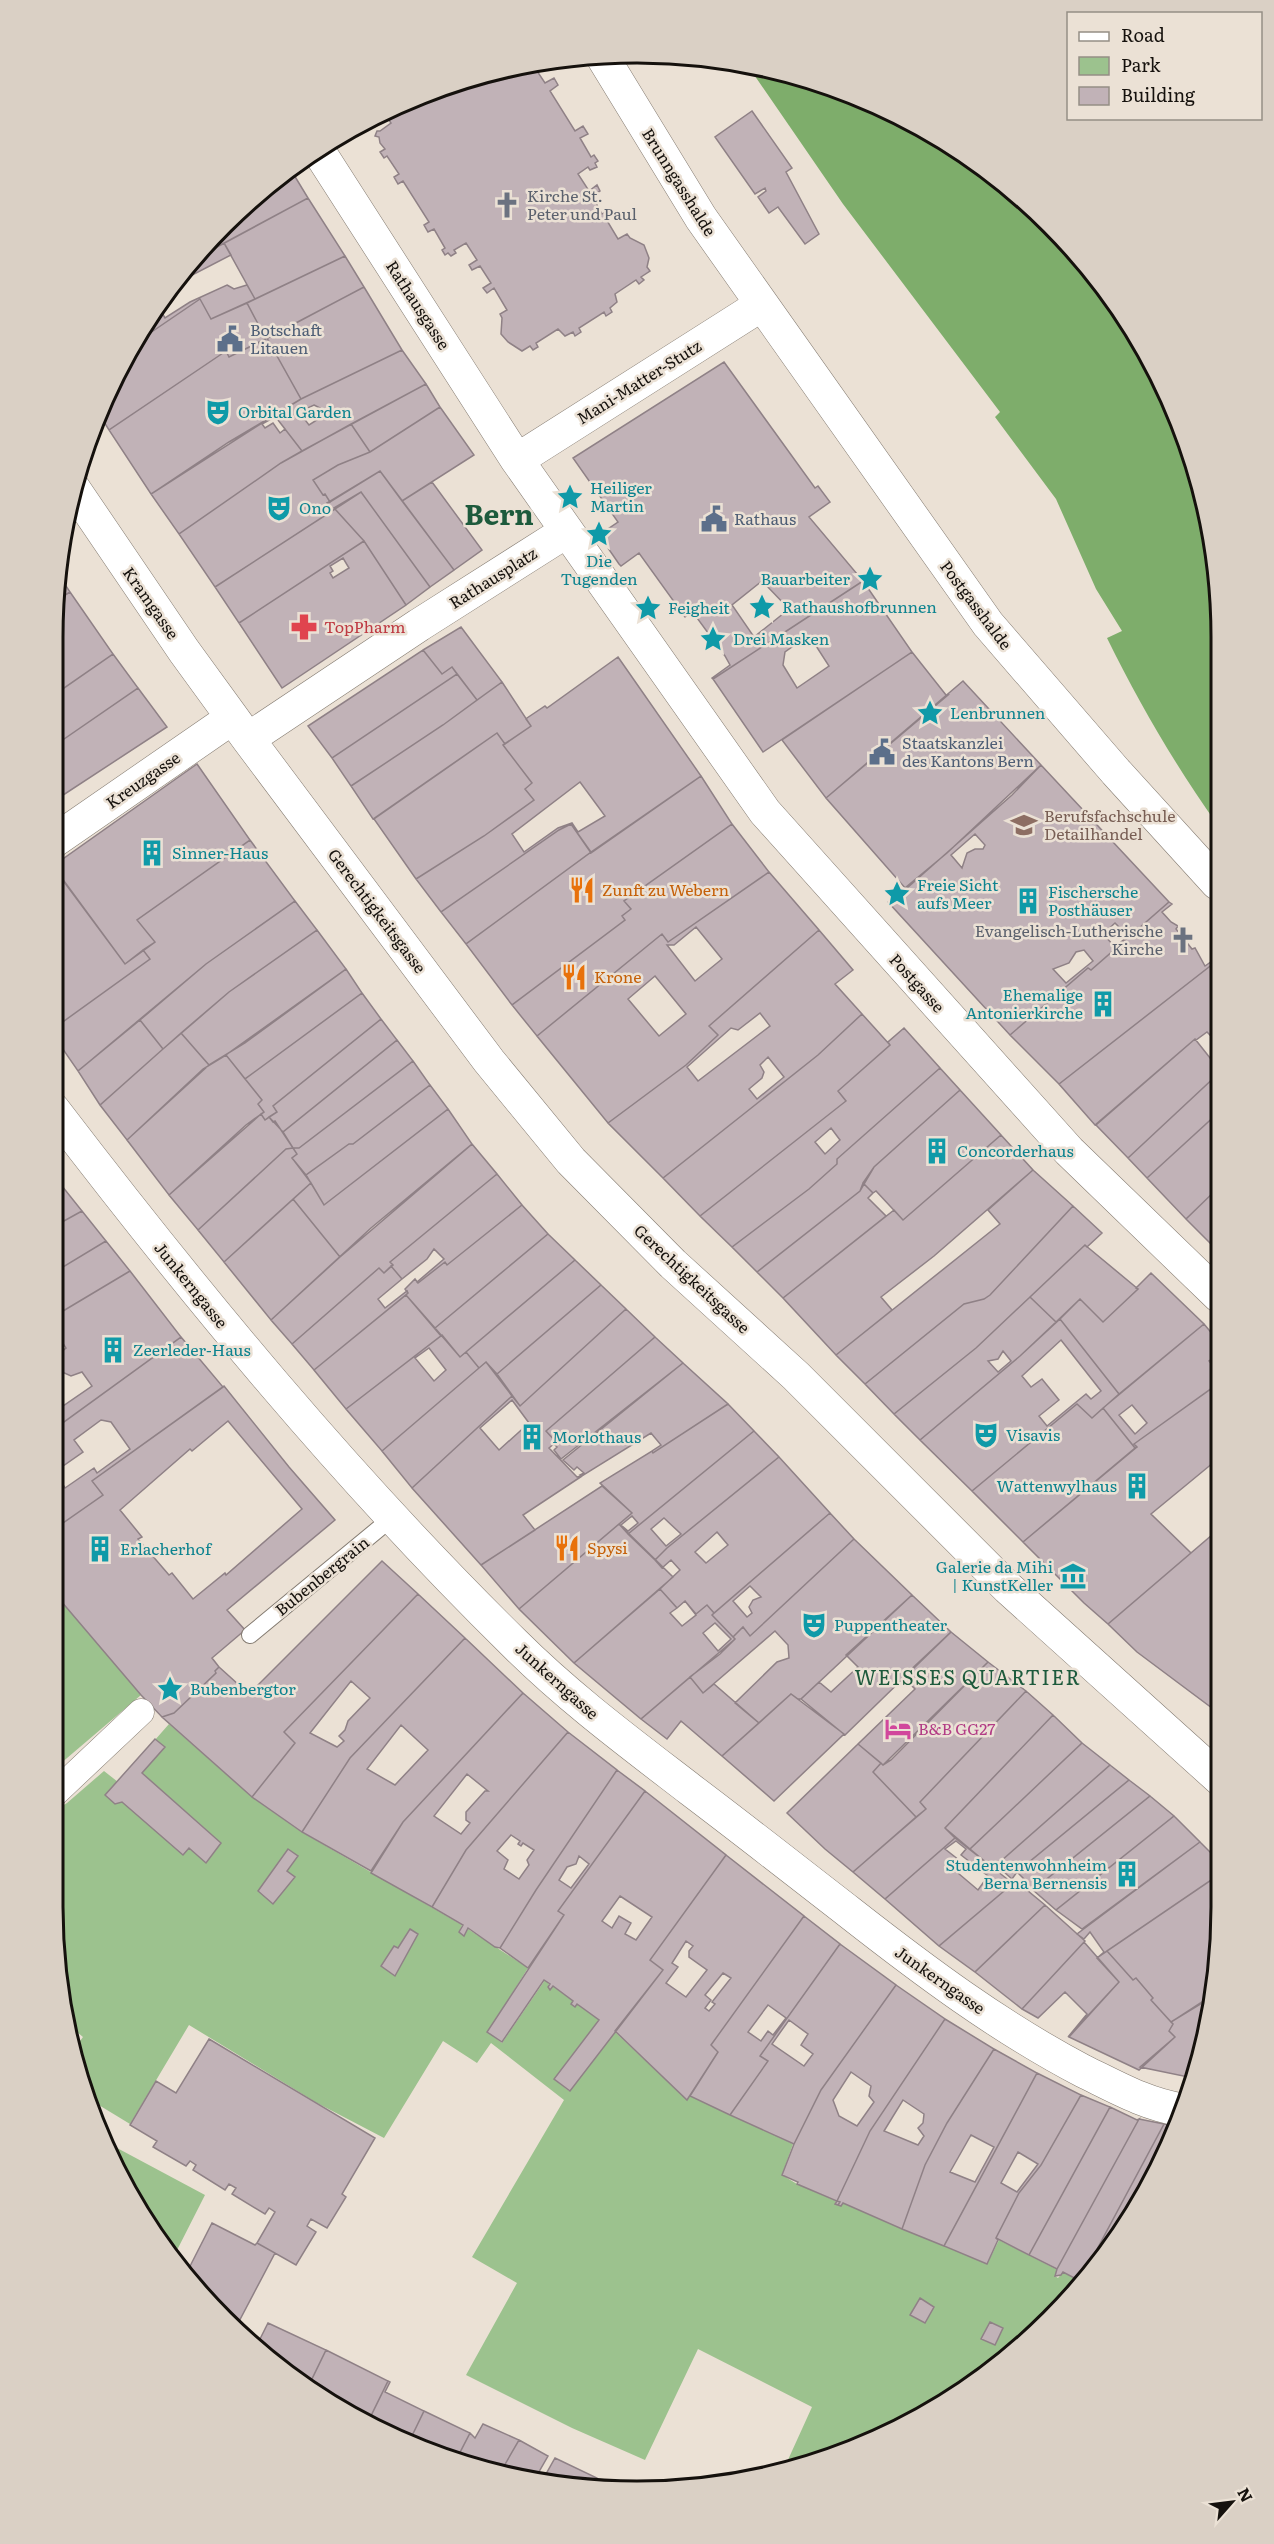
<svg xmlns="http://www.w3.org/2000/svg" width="1274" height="2544" font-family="Literata,serif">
<rect width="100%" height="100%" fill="#ebe1d5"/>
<path fill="#9cc28e" d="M53 1588 57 1593 56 1595 141 1695 53 1770Z
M169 1724 252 1797 300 1831 462 1925 459 1932 463 1935 468 1929 528 1968 488 2032 502 2043 545 1980 549 1984 548 1987 550 1990 553 1986 573 2001 571 2004 575 2007 577 2004 599 2020 554 2079 569 2091 614 2031 687 2100 690 2096 793 2144 782 2175 797 2184 836 2201 835 2204 841 2206 843 2203 987 2264 999 2240 1058 2270 1055 2276 1058 2278 1063 2272 1082 2282 1051 2320 993 2371 896 2431 782 2473 812 2407 698 2349 645 2460 572 2428 466 2375 517 2283 472 2257 564 2100 491 2043 477 2063 443 2041 384 2138 317 2103 189 2025 130 2124 84 2096 72 2052 83 2037 64 2021 53 1907V1812L67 1803 104 1771 118 1782Z
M104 2141 205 2195 172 2260 131 2199Z"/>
<path fill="#7ead6b" d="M748 66 788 72 895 113 993 173 1101 281 1177 414 1217 561V824C1175 765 1139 703 1107 638L1122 631 1096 589 1056 499 995 417 1000 412 843 204Z"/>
<path fill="#c1b2b7" stroke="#8f8186" stroke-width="1.5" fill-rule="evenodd" d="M536 63 533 65 545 83 554 78 558 85 550 91 575 131 583 126 588 134 580 138 591 157 594 155 598 161 595 163 597 167 590 170 588 167 578 174 589 191 597 185 600 191 592 196 602 214 611 208 614 214 606 219 618 239 627 234 630 238 644 245 649 258 647 267 650 271 641 277 644 280 639 284 636 280 615 294 617 302 610 308 612 312 606 316 604 312 579 328 581 332 575 336 573 332 565 336 558 329 536 343 538 347 533 350 530 346 522 351 508 342 501 334 502 318 500 314 507 310 494 288 487 293 483 288 491 283 480 266 472 270 469 265 477 260 466 243 454 250 456 253 451 256 448 253 445 255 442 250 445 248 434 229 428 232 424 225 429 222 403 181 398 184 394 177 399 174 387 156 384 158 380 152 385 149 380 143 379 137 375 136 377 131H380L391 123 384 113 449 84Z
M752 111 792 168 786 172 819 234 805 244 778 207 769 213 758 197 766 191 765 188 755 194 715 137Z
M291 170 308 198 193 260 251 198Z
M308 198 345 256 255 299 224 243Z
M224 243 231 255 169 287 193 260Z
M345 256 364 287 266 339 247 303Z
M227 285 234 289 247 285 255 299 211 319 200 299 134 344 158 306 165 318 190 302Z
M364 287 402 350 301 399 267 338Z
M200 299 211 319 247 303 266 339 229 357 226 351 109 430 99 414 113 379 134 344Z
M267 338 301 399 229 442 151 494 109 430 226 351 229 357Z
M402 350 426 384 302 451 278 420 275 417 270 418 301 399ZM314 405 326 411 319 416 320 418 309 425 299 412Z
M724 362 815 488 818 486 830 502 809 517 863 581 713 679 712 678 730 665 725 656 692 611 685 617 639 553 621 566 619 564 599 535 618 522 573 458ZM762 581 789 609 754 637 732 605Z
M426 384 440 407 370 452 351 424Z
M440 407 474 455 402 501 380 471 330 502 325 494 323 495 313 480 338 465 370 452Z
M270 418 271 419 262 424 265 428 273 423 280 433 285 429 278 420 302 451 281 463 179 534 151 494Z
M351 424 370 452 338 465 313 480 323 495 325 494 330 502 327 503 332 511 215 587 179 534 281 463Z
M380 471 454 570 430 587 361 492 332 511 327 503Z
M432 482 482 550 454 570 402 501Z
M361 492 430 587 406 605 364 541 334 508Z
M335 509 364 541 239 623 215 587Z
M364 541 406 605 282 688 239 623ZM343 558 349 568 333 578 330 573 333 571 330 566Z
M58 574 70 592 54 602V599Z
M863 581 912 652 763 752 713 679ZM809 635 829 666 797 688 783 665 785 652Z
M70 592 113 654 54 695V602Z
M461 627 502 682 477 700 452 667 442 674 423 650Z
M423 650 442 674 452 667 457 674 332 758 308 726Z
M912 652 946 695H948L826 798 782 740Z
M113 654 138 688 64 739 58 731 54 734V695Z
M618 657 701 776 591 853 571 824 559 830 441 912 416 879 484 836 534 800 525 789 532 783 503 745 531 726 526 719 527 718 545 706 547 708ZM580 782 605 816 578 832 572 823 558 828 524 852 512 834Z
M457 674 477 700 443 725 351 786 332 758Z
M963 681 1041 765 1012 795 906 889 826 798Z
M502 682 531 726 505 744 497 733 373 819 351 786 443 725Z
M138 688 167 727 54 801V734L58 731 64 739Z
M497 733 505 744 503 745 532 783 525 789 534 800 484 836 416 879 374 819Z
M197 764 250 840 137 920 155 942 125 964 53 866Z
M1041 765 1169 902 1091 970 1088 968 1010 1035 888 902 947 853ZM975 834 985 845 983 849H975L967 853 962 868 951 855ZM1115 923 1128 936 1115 947 1103 934ZM1084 950 1093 961 1066 983 1053 969 1069 963 1076 952Z
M701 776 732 824 624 901 631 909 622 916 625 920 512 1005 466 944 591 852Z
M571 824 591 852 466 944 441 912 559 830Z
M732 824 769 872 668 942 662 934 537 1036 512 1005 625 920 622 916 631 909 624 901Z
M250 840 295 901 206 964 78 1071 60 1045 53 1029 150 959 143 950 155 942 137 920Z
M53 867 125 964 143 950 150 959 53 1029Z
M769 872 819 930 709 1026 718 1035 686 1065 608 1123 537 1036 662 934 668 942ZM696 927 722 959 695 981 667 945H674ZM655 976 686 1014 659 1036 628 999Z
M295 901 317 930 229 992 163 1049 140 1020 206 964Z
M1169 902 1172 904 1162 912 1171 922 1178 926 1176 929 1192 949 1195 948 1205 966 1218 957V960L1059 1084 1010 1035 1088 968 1091 970Z
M317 930 346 969 245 1043 209 1065 181 1033 229 992Z
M819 930 853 970 835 984 862 1014 818 1055 663 1178 608 1123 686 1065 718 1035 709 1026ZM760 1013 770 1026 698 1081 687 1067 731 1028 738 1030ZM768 1057 784 1077 757 1099 749 1089 762 1078 764 1072 760 1065Z
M1218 960V1031L1210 1035 1207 1032 1196 1040 1195 1039 1095 1125 1059 1084Z
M346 969 362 993 245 1079 226 1055Z
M362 993 381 1019 273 1106 277 1112 265 1120 261 1114 264 1112 258 1104 262 1100 245 1079Z
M862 1014 890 1045 838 1091 846 1101 700 1216 663 1178 818 1055Z
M381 1019 397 1040 283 1132 269 1117 277 1112 273 1106Z
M140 1020 163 1049 100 1105 78 1071Z
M904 1028 940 1068 837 1159V1164L809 1189 732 1247 700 1216 846 1101 838 1091 890 1045 888 1042ZM831 1128 840 1140 825 1154 815 1142Z
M181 1033 209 1065 127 1140 100 1105Z
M1195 1039 1218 1068V1074L1128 1158 1096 1125Z
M397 1040 413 1061 299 1148H293L283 1132Z
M226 1055 262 1100 258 1104 264 1112 246 1125 169 1195 127 1140 203 1069Z
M413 1061 430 1085 353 1144H349L306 1175 292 1158 297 1154 293 1148H299Z
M940 1068 960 1090 874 1167 860 1191 757 1272 732 1247 809 1189 837 1164V1159Z
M1218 1074V1113L1147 1178 1128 1158Z
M430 1085 448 1109 324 1205 306 1175 349 1144H353Z
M960 1090 1001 1135 903 1220 876 1191 873 1193 863 1183 874 1167Z
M448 1109 472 1144 340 1257 293 1199 311 1183 324 1205Z
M1218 1113V1188L1186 1219 1147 1178Z
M261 1114 265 1120 269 1117 273 1122 275 1121 293 1148 286 1149 198 1230 169 1195Z
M1001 1135 1033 1170 934 1256 881 1297 892 1310 836 1355 783 1298 894 1210 903 1220Z
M472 1144 497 1174 390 1262 393 1265 384 1273 379 1268 292 1344 271 1320 371 1228Z
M293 1148 297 1154 292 1158 311 1183 224 1262 198 1230 286 1149Z
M1033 1170 1073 1206 990 1295 984 1299 964 1304 865 1384 836 1355 1000 1224 988 1210Z
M497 1174 522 1205 447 1265 445 1262 418 1283 417 1282 444 1259 434 1249 427 1259 402 1279 391 1266 393 1265 390 1262Z
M58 1181 82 1211 53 1227V1184Z
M863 1183 873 1193 868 1198 886 1216 783 1298 757 1272 860 1191Z
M1218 1188V1242L1213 1246 1186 1219Z
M293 1199 340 1257 271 1320 224 1262Z
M522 1205 548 1234 435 1328 406 1295 408 1293 405 1289 415 1279 418 1283 445 1262 447 1265Z
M1073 1206 1102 1233 1087 1247 1085 1245 976 1348 894 1414 865 1384 964 1304 984 1299 990 1295Z
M82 1211 106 1241 53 1273V1227Z
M548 1234 575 1260 460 1357 435 1328Z
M106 1241 130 1271 53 1317V1273Z
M1085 1245 1138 1289 1103 1322 1080 1299 1056 1322 1030 1297Z
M575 1260 601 1285 497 1374 486 1362 479 1368 466 1352Z
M391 1266 402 1279 378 1299 385 1308 407 1291 408 1293 314 1370 292 1344 379 1268 384 1273Z
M130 1271 181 1337 53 1430V1413L92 1386 82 1372 71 1376 62 1372 58 1360 60 1353 66 1348 57 1334 53 1336V1317Z
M1151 1273 1204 1324 1119 1394 1060 1319 1080 1299 1103 1322 1138 1289 1136 1288Z
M601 1285 626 1309 520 1406 497 1374Z
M406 1295 441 1336 346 1409 314 1370Z
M1030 1297 1056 1322 1020 1356 920 1440 894 1414 976 1348ZM1003 1351 1011 1361 998 1372 988 1361 998 1359Z
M626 1309 655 1337 546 1431 556 1442 549 1448 577 1477 582 1476 523 1515 535 1530 481 1565 412 1488 512 1396 520 1406ZM512 1400 529 1423 499 1450 480 1428Z
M1060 1319 1119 1394 1092 1418 1077 1404 972 1491 920 1440 1020 1356ZM1061 1340 1101 1391 1091 1399 1086 1394 1047 1426 1039 1416 1059 1400 1042 1379 1031 1387 1022 1376Z
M1204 1324 1219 1342V1354L1209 1361 1219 1373V1383L1134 1444 1137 1447 1135 1448 1103 1408ZM1132 1405 1147 1423 1135 1434 1119 1415Z
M442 1335 460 1357 466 1352 479 1368 382 1451 346 1409ZM429 1348 446 1370 434 1381 415 1358Z
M181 1337 223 1387 92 1481 103 1495 53 1530V1430ZM101 1420 111 1422 130 1449 97 1473 94 1468 65 1488 56 1471 83 1452 74 1440Z
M655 1337 683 1363 561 1459 554 1450 557 1447 554 1444 556 1442 546 1431Z
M486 1362 512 1396 412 1488 382 1451Z
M683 1363 728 1404 653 1453 652 1451 661 1445 651 1433 582 1476 580 1475 584 1473 577 1467 574 1470 563 1460Z
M1219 1383V1458L1151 1514 1191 1553 1108 1624 1084 1603 1023 1542 1137 1447 1134 1444Z
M224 1386 289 1467 335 1520 227 1610 245 1630 212 1658 219 1667 215 1671 216 1673 174 1713 162 1717 141 1695 55 1594 57 1593 53 1588V1530L103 1495 92 1481ZM228 1421 302 1509 226 1575 225 1573 193 1599 172 1573 169 1575 138 1539 142 1537 120 1510 190 1449 192 1451Z
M728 1404 754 1431 628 1534 619 1524 632 1513 600 1483 652 1451 653 1453ZM632 1516 638 1523 628 1531 621 1525Z
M1077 1404 1092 1418 1103 1408 1135 1448 1023 1542 972 1491Z
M754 1431 779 1457 667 1548 655 1560 628 1534ZM664 1518 681 1534 666 1546 651 1529Z
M779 1457 830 1513 714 1613 707 1605 696 1614 685 1601 677 1608 660 1589 680 1570 671 1560 662 1568 655 1560 667 1548ZM717 1532 728 1545 706 1563 695 1552Z
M602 1486 632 1513 519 1609 481 1565Z
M830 1513 854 1539 750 1636 743 1627 733 1637 712 1615ZM750 1586 761 1597 753 1600 749 1607 752 1613 747 1617 733 1601Z
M619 1524 673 1577 574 1663 519 1609Z
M1212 1535 1219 1541 1220 1714 1137 1652 1108 1624Z
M854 1539 912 1595 801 1699H798L791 1694 759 1723 735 1703 777 1662 789 1658 788 1645 775 1631 703 1693 690 1677 720 1654 735 1639 733 1637 743 1627 750 1636Z
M382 1561 418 1594 284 1732 295 1743 252 1797 162 1717 174 1713 216 1673 215 1671 219 1667 249 1694Z
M660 1589 677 1608 670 1613 682 1626 696 1615 685 1601 696 1614 707 1605 714 1613 712 1615 735 1639 641 1719 574 1663ZM715 1623 731 1639 718 1651 703 1633Z
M418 1594 465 1638 350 1758 302 1832 252 1797 295 1743 284 1732ZM351 1681 370 1698 348 1721 345 1730 339 1736 344 1741 337 1747 310 1733Z
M912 1595 951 1632 845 1735 801 1699 819 1682 831 1692 858 1667 846 1655Z
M951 1632 988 1662 883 1765 858 1744 915 1689 903 1677Z
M465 1638 523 1693 403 1822 371 1871 302 1832 350 1758ZM401 1725 428 1750 395 1785 367 1769Z
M988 1662 1026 1691 920 1802 926 1809 916 1817 873 1772 881 1763 883 1765 891 1760Z
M690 1677 703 1693 714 1684 759 1723 722 1756 681 1721 667 1739 641 1719Z
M1026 1691 1053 1715 945 1828 955 1838 885 1899 853 1872 926 1809 920 1802Z
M523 1693 568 1732 466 1850 432 1907 371 1873 403 1822ZM467 1774 488 1791H485L466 1812V1820L470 1823 461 1834 434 1816Z
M791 1694 844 1734 774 1801 722 1756Z
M1053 1715 1082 1743 970 1849 945 1828Z
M568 1732 617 1770 536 1890 500 1948 495 1947 468 1928 464 1936 459 1932 463 1925 432 1907 466 1850ZM511 1835 520 1841 518 1844 521 1846 523 1843 534 1850 527 1860 529 1865 519 1879 504 1869 508 1860 497 1851Z
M155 1739 165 1747 142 1773 221 1843 206 1863 189 1848 183 1855 122 1802 115 1804 105 1795Z
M1082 1743 1110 1765 993 1868 970 1849Z
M858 1744 881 1763 873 1772 916 1817 853 1872 825 1849 787 1813Z
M1110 1765 1129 1780 1017 1872 1012 1879 997 1866 995 1869 993 1868Z
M617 1770 645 1791 558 1911 564 1915 528 1968 500 1948 536 1890ZM579 1856 589 1864 571 1888 559 1880 567 1867 576 1864Z
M1129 1780 1150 1796 1033 1890 1025 1884 1027 1882 1017 1872Z
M645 1791 726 1855 650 1960 663 1970 570 2091 554 2079 599 2020 577 2004 575 2007 571 2004 573 2001 553 1986 550 1990 548 1987 550 1984 544 1980 502 2042 487 2032 564 1915 558 1911ZM620 1896 652 1917 636 1940 625 1934 631 1923 619 1916 612 1928 602 1921Z
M1150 1796 1174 1816 1056 1910 1033 1890Z
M1174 1816 1200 1842 1082 1929 1056 1910Z
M955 1838 1011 1882 1016 1881 939 1946 885 1899ZM956 1841 966 1849 961 1855 988 1876 978 1890 952 1868 959 1860 945 1849Z
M1200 1842 1220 1862V1874L1097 1958 1104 1952 1090 1932 1084 1939 1077 1934Z
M288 1849 298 1856 287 1871 295 1877 273 1904 258 1891Z
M726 1855 804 1916 711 2045 718 2052 687 2100 615 2031 663 1970 650 1960ZM686 1941 693 1946 689 1951V1957L707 1970 686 1997 666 1983 678 1967 672 1963ZM723 1973 731 1978 712 2002 715 2004 709 2011 705 2008 711 2000 705 1995Z
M1220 1874V1945L1212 1997 1171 2022 1151 2000 1153 1998 1136 1978 1133 1980 1107 1951Z
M1016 1881 1045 1905 975 1972 939 1946Z
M1045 1905 1085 1941 1022 2009 975 1972Z
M804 1916 840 1944 760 2056 768 2061 730 2115 690 2096 718 2052 711 2045ZM768 2005 786 2018 773 2035 768 2031 761 2041 748 2032Z
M410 1929 418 1934 395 1976 381 1966 394 1946 398 1948Z
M1084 1942 1119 1982 1068 2037 1087 2014 1065 1992 1038 2018 1022 2009Z
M840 1944 896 1985 821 2090 794 2144 730 2115 768 2061 760 2056ZM789 2020 808 2034 801 2045 813 2054 804 2066 772 2044Z
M1107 1951 1133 1980 1136 1978 1153 1998 1151 2000 1173 2024 1169 2031 1175 2037 1139 2070 1069 2037 1119 1982 1097 1958Z
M896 1985 945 2019 870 2131 837 2201 840 2202 838 2205 835 2204 837 2201 797 2184 798 2182 782 2175 794 2144 821 2090ZM851 2072 871 2086 869 2096 874 2102 857 2126 839 2116 833 2100Z
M1211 1996 1202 2053 1188 2077 1140 2067 1175 2037 1169 2031 1173 2024 1171 2022Z
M945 2019 994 2049 947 2123 925 2165 902 2229 843 2203 841 2206 838 2205 840 2202 837 2201 870 2131ZM903 2100 924 2114 923 2123 918 2128 924 2136 918 2145 884 2131Z
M209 2039 375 2138 342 2194 346 2197 327 2228 311 2219 307 2226 316 2232 296 2265 257 2243 275 2212 269 2208 265 2214 232 2194 236 2188 229 2184 225 2190 193 2170 196 2165 190 2161 186 2166 153 2147 157 2141 130 2125 156 2081 176 2093Z
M994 2049 1037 2073 944 2246 902 2229 925 2165 947 2123ZM971 2135 994 2147 975 2182 950 2172Z
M1037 2073 1081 2095 1041 2165 1019 2193 996 2238 998 2240 987 2264 944 2246ZM1018 2152 1038 2164 1017 2192 1001 2183Z
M1081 2095 1110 2107 1029 2255 996 2238 1019 2193 1041 2165Z
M1110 2107 1137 2120 1139 2119 1057 2269 1029 2255Z
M1139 2119 1164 2124 1080 2281 1063 2272 1061 2275 1055 2276 1057 2269Z
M1164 2124 1176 2126 1161 2165 1123 2232 1093 2268 1090 2266 1082 2281H1080Z
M212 2223 255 2245 257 2243 275 2253 235 2329 185 2276Z
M920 2298 934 2307 925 2323 910 2315Z
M990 2322 1003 2328 995 2345 981 2339Z
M268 2323 326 2350 308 2387 255 2349Z
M326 2350 388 2381 367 2424 344 2413 308 2387Z
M388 2381 390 2382 385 2392 424 2411 408 2444 367 2424Z
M424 2411 470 2433 456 2460 408 2444Z
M483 2424 519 2440 500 2473 501 2468 490 2462 486 2469 456 2460 470 2433 475 2438Z
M519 2440 548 2456 533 2482 500 2473Z
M555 2458 597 2478 592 2489 541 2483Z"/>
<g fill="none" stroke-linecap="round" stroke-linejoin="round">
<g stroke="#847b71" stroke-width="18">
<path id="service" d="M250 1635 393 1517"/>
</g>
<g stroke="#847b71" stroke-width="27">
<path id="pedestrian" d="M53 1795 141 1712"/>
</g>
<g stroke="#847b71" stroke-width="34">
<path id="minor" d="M318 150 517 460 765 812 1069 1151 1219 1296
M517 460 761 305
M72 486 184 651 248 739 489 1061 571 1161 673 1264 796 1376 1008 1588 1220 1779
M248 739 419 625 567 531
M54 841 232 718
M53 1109C196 1296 346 1478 514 1643 568 1697 630 1743 691 1790 744 1830 796 1871 849 1912 923 1970 999 2027 1083 2071 1116 2087 1145 2104 1182 2110"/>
</g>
<g stroke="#847b71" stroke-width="34">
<path id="tertiary" d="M602 56 701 218 988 624 1116 772 1217 883"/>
</g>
<use href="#service" stroke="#fff" stroke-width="16"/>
<use href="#pedestrian" stroke="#fff" stroke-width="26"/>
<use href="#minor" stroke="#fff" stroke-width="33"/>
<use href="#tertiary" stroke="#fff" stroke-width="33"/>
</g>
<defs>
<g id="church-bare" transform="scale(2.07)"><path d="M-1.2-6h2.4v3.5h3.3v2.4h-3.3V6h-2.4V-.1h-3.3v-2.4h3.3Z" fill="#6b7280" stroke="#ebe1d5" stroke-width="2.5" paint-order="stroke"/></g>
<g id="civic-bare" transform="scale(2.07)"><path d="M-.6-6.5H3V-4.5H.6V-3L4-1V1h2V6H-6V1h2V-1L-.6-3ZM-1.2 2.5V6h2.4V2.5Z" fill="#5c6f8a" stroke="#ebe1d5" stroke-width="2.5" paint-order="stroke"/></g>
<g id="theatre-bare" transform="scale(2.07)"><path d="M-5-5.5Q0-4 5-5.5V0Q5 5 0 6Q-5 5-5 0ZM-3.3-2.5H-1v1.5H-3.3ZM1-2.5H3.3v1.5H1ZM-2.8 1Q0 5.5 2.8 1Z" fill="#0f9aa8" stroke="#ebe1d5" stroke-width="2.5" paint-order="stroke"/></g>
<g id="sight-bare" transform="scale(2.07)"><path d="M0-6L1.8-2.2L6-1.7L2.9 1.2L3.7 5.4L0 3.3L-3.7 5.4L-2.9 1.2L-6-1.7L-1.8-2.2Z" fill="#0f9aa8" stroke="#ebe1d5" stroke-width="2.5" paint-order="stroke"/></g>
<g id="pharmacy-bare" transform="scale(2.07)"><path d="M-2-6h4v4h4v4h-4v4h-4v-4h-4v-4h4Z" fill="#e0444e" stroke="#ebe1d5" stroke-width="2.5" paint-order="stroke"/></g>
<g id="school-bare" transform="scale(2.07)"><path d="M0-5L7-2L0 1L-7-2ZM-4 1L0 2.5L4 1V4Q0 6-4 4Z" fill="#8d6e63" stroke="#ebe1d5" stroke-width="2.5" paint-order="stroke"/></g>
<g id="building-bare" transform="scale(2.07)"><path d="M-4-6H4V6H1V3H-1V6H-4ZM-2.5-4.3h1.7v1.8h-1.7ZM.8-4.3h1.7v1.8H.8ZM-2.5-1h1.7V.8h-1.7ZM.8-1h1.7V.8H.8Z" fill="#0f9aa8" stroke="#ebe1d5" stroke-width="2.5" paint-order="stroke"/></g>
<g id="restaurant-bare" transform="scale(2.07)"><path d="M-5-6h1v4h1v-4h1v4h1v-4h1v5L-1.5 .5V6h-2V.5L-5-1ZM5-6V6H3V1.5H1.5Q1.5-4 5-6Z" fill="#e8710a" stroke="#ebe1d5" stroke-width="2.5" paint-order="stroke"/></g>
<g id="museum-bare" transform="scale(2.07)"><path d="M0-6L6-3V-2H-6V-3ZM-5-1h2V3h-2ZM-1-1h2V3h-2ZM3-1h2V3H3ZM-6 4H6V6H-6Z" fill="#0f9aa8" stroke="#ebe1d5" stroke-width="2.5" paint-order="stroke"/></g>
<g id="hotel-bare" transform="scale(2.07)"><path d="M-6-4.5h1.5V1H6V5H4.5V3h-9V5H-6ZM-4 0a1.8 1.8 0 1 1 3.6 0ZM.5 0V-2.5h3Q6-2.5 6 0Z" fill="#d1479c" stroke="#ebe1d5" stroke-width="2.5" paint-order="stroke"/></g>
</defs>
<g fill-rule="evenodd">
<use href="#church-bare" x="507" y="205"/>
<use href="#civic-bare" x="230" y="339"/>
<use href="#theatre-bare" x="218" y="412"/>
<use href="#sight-bare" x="570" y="497"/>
<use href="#theatre-bare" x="279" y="508"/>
<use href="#civic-bare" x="714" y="519"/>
<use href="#sight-bare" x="599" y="534"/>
<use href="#sight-bare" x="870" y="579"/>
<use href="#sight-bare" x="762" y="607"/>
<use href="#sight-bare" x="648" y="608"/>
<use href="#pharmacy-bare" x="304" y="627"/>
<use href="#sight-bare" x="713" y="639"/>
<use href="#sight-bare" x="930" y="713"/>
<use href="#civic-bare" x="882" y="752"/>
<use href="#school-bare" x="1024" y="825"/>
<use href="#building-bare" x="152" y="853"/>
<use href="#restaurant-bare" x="582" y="890"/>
<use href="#sight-bare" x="897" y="894"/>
<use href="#building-bare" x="1028" y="901"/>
<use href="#church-bare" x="1183" y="940"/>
<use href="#restaurant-bare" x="574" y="977"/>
<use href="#building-bare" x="1103" y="1004"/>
<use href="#building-bare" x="937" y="1151"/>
<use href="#building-bare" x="113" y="1350"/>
<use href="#theatre-bare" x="986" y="1435"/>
<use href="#building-bare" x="532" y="1437"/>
<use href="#building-bare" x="1137" y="1486"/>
<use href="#restaurant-bare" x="567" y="1548"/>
<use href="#building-bare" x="100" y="1549"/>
<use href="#museum-bare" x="1073" y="1576"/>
<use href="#theatre-bare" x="814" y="1625"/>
<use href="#sight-bare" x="170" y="1689"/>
<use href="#hotel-bare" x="898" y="1729"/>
<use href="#building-bare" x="1127" y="1874"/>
</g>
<g text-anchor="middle" stroke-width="5" stroke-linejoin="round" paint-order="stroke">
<g font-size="16" fill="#15110d" stroke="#ebe1d5">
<text transform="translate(679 182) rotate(58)" y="6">Brunngasshalde</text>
<text transform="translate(418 305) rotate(57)" y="6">Rathausgasse</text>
<text transform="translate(639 382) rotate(-32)" y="6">Mani-Matter-Stutz</text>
<text transform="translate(493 578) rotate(-32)" y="6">Rathausplatz</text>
<text transform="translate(151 603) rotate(55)" y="6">Kramgasse</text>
<text transform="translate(976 605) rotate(53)" y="6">Postgasshalde</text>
<text transform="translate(143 780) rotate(-35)" y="6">Kreuzgasse</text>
<text transform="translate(377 911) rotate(53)" y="6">Gerechtigkeitsgasse</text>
<text transform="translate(917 983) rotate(48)" y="6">Postgasse</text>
<text transform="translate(692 1279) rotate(43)" y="6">Gerechtigkeitsgasse</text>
<text transform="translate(191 1285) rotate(51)" y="6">Junkerngasse</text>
<text transform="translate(322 1576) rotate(-39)" y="6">Bubenbergrain</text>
<text transform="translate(557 1681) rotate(42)" y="6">Junkerngasse</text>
<text transform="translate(940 1980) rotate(35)" y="6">Junkerngasse</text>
</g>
<g font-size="16" fill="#5b616d" stroke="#ebe1d5" text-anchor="start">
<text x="527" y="202">Kirche St.<tspan x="527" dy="18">Peter und Paul</tspan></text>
<text x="1163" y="937" text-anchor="end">Evangelisch-Lutherische<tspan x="1163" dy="18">Kirche</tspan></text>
</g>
<g font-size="16" fill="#4e5e75" stroke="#ebe1d5" text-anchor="start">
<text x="250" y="336">Botschaft<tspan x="250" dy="18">Litauen</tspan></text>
<text x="734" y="525">Rathaus</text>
<text x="902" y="749">Staatskanzlei<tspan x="902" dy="18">des Kantons Bern</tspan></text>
</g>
<g font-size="16" fill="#0d838f" stroke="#ebe1d5" text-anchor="start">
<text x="238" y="418">Orbital Garden</text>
<text x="590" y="494">Heiliger<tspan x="590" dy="18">Martin</tspan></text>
<text x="299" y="514">Ono</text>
<text x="599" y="567" text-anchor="middle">Die<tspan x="599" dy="18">Tugenden</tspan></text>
<text x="850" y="585" text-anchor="end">Bauarbeiter</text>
<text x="782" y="613">Rathaushofbrunnen</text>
<text x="668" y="614">Feigheit</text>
<text x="733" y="645">Drei Masken</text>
<text x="950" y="719">Lenbrunnen</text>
<text x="172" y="859">Sinner-Haus</text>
<text x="917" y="891">Freie Sicht<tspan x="917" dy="18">aufs Meer</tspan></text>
<text x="1048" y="898">Fischersche<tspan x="1048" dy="18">Posthäuser</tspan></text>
<text x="1083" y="1001" text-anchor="end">Ehemalige<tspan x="1083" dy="18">Antonierkirche</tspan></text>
<text x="957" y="1157">Concorderhaus</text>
<text x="133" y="1356">Zeerleder-Haus</text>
<text x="1006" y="1441">Visavis</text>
<text x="552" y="1443">Morlothaus</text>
<text x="1117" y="1492" text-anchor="end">Wattenwylhaus</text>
<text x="120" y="1555">Erlacherhof</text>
<text x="1053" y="1573" text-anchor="end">Galerie da Mihi<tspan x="1053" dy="18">| KunstKeller</tspan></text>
<text x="834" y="1631">Puppentheater</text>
<text x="190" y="1695">Bubenbergtor</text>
<text x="1107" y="1871" text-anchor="end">Studentenwohnheim<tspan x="1107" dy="18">Berna Bernensis</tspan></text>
</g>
<g font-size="16" fill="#be3a42" stroke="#ebe1d5" text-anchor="start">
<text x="324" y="633">TopPharm</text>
</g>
<g font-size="16" fill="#785e54" stroke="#ebe1d5" text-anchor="start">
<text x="1044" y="822">Berufsfachschule<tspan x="1044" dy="18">Detailhandel</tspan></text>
</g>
<g font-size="16" fill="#c56008" stroke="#ebe1d5" text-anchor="start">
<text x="602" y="896">Zunft zu Webern</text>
<text x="594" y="983">Krone</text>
<text x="587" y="1554">Spysi</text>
</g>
<g font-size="16" fill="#b23c85" stroke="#ebe1d5" text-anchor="start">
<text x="918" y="1735">B&amp;B GG27</text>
</g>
<g font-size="20" letter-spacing="1.5" fill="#1d5a3c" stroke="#ebe1d5">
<text x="968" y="1685">WEISSES QUARTIER</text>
</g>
<g font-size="28" font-weight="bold" fill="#1d5a3c" stroke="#ebe1d5">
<text x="499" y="525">Bern</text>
</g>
</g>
<path d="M0 0H1274V2544H0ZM637 63H637A574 574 0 0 1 1211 637V1907A574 574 0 0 1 637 2481H637A574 574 0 0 1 63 1907V637A574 574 0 0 1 637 63Z" fill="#dad0c5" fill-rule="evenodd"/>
<path fill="none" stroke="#15110d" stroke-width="3" d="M637 63H637A574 574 0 0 1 1211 637V1907A574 574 0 0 1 637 2481H637A574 574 0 0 1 63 1907V637A574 574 0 0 1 637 63Z"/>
<rect x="1067" y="12" width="195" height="108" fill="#ebe1d5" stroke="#958e85" stroke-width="1.5"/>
<rect x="1079" y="32" width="30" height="9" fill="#ffffff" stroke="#958e85" stroke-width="1.5"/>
<text x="1121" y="42" font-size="18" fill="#15110d">Road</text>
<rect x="1079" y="57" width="30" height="18" fill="#9cc28e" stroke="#958e85" stroke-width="1.5"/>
<text x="1121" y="72" font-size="18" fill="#15110d">Park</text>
<rect x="1079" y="87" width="30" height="18" fill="#c1b2b7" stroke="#958e85" stroke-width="1.5"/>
<text x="1121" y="102" font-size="18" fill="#15110d">Building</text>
<g transform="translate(1232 2502) rotate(62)" stroke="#ebe1d5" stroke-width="4.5" paint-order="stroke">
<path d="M0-4.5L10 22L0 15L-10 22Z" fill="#15110d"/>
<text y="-9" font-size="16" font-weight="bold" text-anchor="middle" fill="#15110d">N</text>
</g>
</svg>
